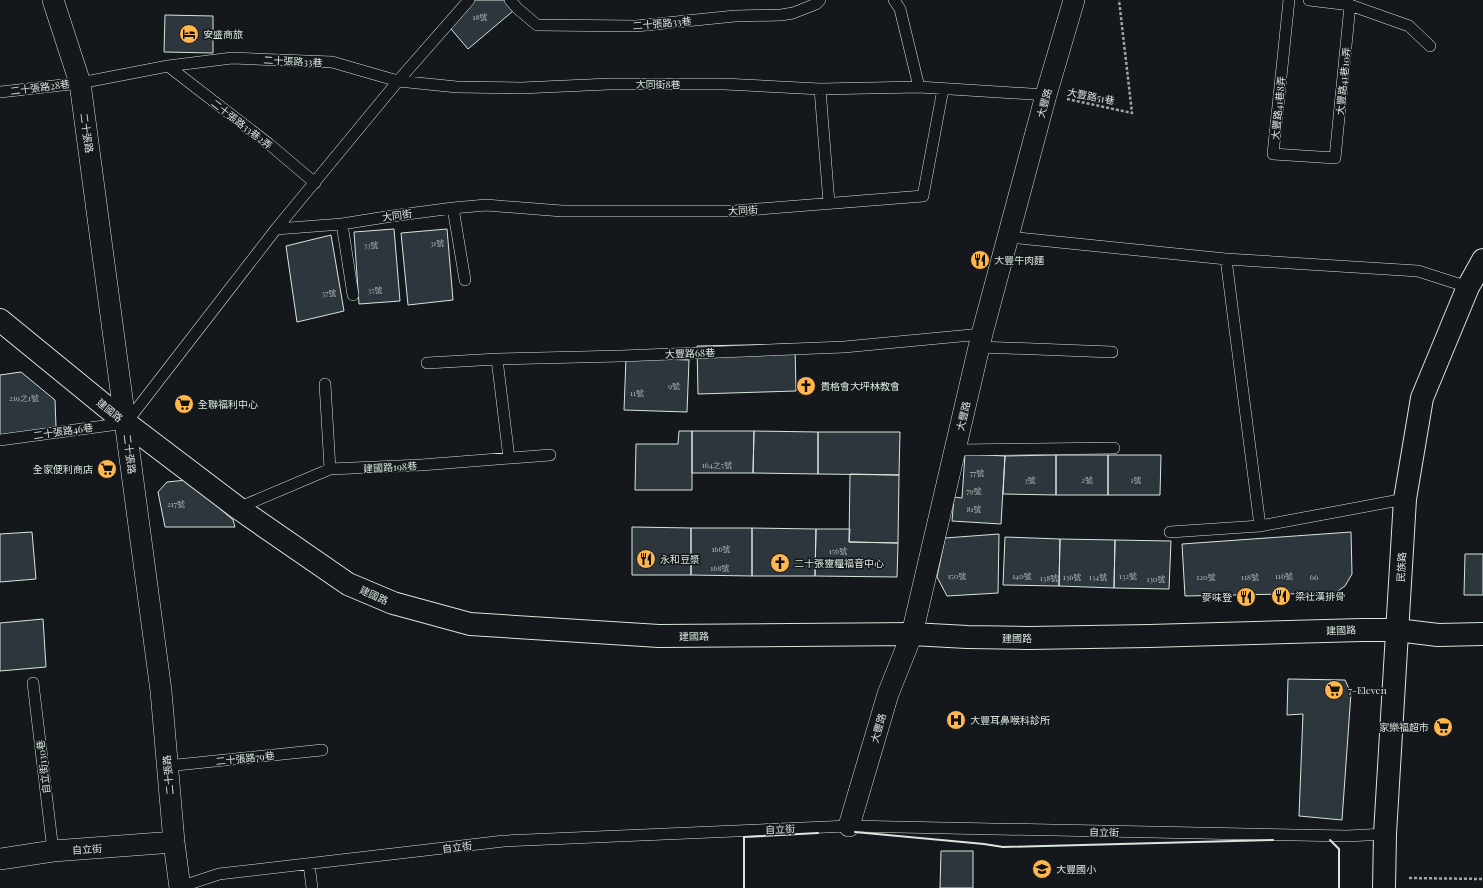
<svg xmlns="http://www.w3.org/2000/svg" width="1483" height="888" font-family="'Playfair Display','Noto Sans TC',serif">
<rect width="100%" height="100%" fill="#14181c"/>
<path fill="#2c363c" stroke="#d8e6dc" d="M474 0H514L519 6 468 49 446 23Z
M165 15 213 16V53L164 52Z
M394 229 400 301 359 304 354 232Z
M447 229 453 300 408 305 401 233Z
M331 235 344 311 297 322 286 246Z
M795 344 796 391 698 394 697 346Z
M626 358 689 360 687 412 624 410Z
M21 372 55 400 56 427 0 436V375Z
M679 431H692V490H635L636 444H678Z
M692 431H754L753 473H692Z
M754 431 818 432V474L753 473Z
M818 432H900L899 475 818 474Z
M965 454 1005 456 1001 524 952 521 954 497 962 498Z
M1056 455V495L1003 494 1005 456Z
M1056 455H1108V495H1056Z
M1108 455H1161L1160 495H1108Z
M850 474 899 475 898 543 849 542Z
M187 480 233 520 235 527H165L158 492 167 482Z
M632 527 691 528V575H632Z
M691 528H752V576L691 575Z
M752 528 816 529 815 576H752Z
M816 529H850L849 542 898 543 897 577 815 576Z
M32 532 36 579 0 582V534Z
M1351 532 1352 574 1345 586 1335 593 1185 596 1182 544Z
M999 534 998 593 947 596 937 577 945 538Z
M1005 537 1060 539 1059 586 1003 585Z
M1060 539 1115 540 1114 588 1059 586Z
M1115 540 1171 541 1169 589 1114 588Z
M1465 554H1483V595H1464Z
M43 619 46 667 0 671V623Z
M1288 679 1345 680 1351 693 1342 820 1299 816 1303 714 1287 715Z
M941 851H973V888H940Z"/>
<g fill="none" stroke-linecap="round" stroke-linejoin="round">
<g stroke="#d8e6dc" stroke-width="12">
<path id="lane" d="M510 0 518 9 537 25 636 26 735 16 781 15 793 13 816 4 820 0
M894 0 900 9 919 87 1046 95
M1289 0 1273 154 1335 158 1350 5
M1309 0 1350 5 1409 26 1430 46
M168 66 269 144 315 183
M820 89 829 203
M0 92 80 83 168 66 232 58 332 62 398 81 457 87 521 88 609 84H724L820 89 919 87
M453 208 465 280
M342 224 353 295
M276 229 342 224 392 216 453 208 486 205 562 211H734L923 196 943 89
M1008 237 1226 259 1418 271 1468 287
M1226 259 1260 526
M980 347 1112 352
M427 363 497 359
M325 384 330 469
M0 440 126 423 276 229 398 81 469 0
M955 450 1114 448
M509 458 497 359 621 356 844 347 982 334
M238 508 330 469 421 465 550 455
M1170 532 1260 526 1405 499
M33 683 53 851
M167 766 322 750
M309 864 312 888
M180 887 219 874 504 841 849 826 1347 836 1385 834"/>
</g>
<g stroke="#d8e6dc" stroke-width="22">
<path id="street" d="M53 0 80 83 161 691 174 842 180 888
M849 826 888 694 912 634 982 334 1046 95 1074 0
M0 859 53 851 174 842"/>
</g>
<g stroke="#d8e6dc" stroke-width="24">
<path id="secondary" d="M0 320 126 423 238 508 348 584 393 603 470 624 659 636 912 634 967 637 1029 638 1149 636 1362 630H1397L1438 635 1483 634
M1384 888 1385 834 1405 499 1422 398 1468 287 1483 260"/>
</g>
<path stroke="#9da8a2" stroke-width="2.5" stroke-dasharray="3 2" stroke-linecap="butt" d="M1067 99 1132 113 1119 0
M1409 878 1483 879"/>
<use href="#lane" stroke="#14181c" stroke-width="11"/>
<use href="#street" stroke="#14181c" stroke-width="21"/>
<use href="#secondary" stroke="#14181c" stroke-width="22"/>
<path stroke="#d8e6dc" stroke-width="2" d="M855 832 984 844 1003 847 1273 840
M1330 840 1339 849V888
M744 888V837L818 833"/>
</g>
<defs>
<g id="hotel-disc" transform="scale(1)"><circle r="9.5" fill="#ffb74d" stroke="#14181c"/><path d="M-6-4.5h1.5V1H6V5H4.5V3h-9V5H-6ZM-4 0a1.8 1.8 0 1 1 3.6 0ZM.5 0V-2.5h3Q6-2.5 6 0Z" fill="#111"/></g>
<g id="restaurant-disc" transform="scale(1)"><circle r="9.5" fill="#ffb74d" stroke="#14181c"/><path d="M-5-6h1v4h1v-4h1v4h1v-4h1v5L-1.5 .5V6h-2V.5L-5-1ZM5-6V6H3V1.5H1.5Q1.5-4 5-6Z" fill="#111"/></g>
<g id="church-disc" transform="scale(1)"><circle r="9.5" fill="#ffb74d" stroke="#14181c"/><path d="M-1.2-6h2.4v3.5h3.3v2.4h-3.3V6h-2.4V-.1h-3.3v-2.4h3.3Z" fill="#111"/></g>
<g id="supermarket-disc" transform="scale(1)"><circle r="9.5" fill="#ffb74d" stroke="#14181c"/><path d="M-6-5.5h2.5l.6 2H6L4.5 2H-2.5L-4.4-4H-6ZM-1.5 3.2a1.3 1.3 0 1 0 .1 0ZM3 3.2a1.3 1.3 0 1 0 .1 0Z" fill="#111"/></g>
<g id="hospital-disc" transform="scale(1)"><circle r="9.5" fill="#ffb74d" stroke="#14181c"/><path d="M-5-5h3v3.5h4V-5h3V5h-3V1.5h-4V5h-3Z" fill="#111"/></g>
<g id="school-disc" transform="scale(1)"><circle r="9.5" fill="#ffb74d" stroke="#14181c"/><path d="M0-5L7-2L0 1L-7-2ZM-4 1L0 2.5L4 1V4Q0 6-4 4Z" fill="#111"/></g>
</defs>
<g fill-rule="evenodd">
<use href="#hotel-disc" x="189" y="34"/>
<use href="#restaurant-disc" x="980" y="260"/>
<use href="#church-disc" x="806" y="386"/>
<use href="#supermarket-disc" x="184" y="404"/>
<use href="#supermarket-disc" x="107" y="469"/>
<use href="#restaurant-disc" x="646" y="559"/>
<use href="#church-disc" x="780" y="563"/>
<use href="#restaurant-disc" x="1281" y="596"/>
<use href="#restaurant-disc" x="1246" y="597"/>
<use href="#supermarket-disc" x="1334" y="690"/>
<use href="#hospital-disc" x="956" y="720"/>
<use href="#supermarket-disc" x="1443" y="727"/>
<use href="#school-disc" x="1042" y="869"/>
</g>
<g text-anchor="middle" stroke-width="3" stroke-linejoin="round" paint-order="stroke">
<g font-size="8" fill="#adbab4">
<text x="480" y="20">18號</text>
<text x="437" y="246">31號</text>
<text x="371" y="248">33號</text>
<text x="375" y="293">35號</text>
<text x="329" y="296">37號</text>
<text x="674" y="389">9號</text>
<text x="637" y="396">11號</text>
<text x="24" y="401">219之1號</text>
<text x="717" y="468">164之5號</text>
<text x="977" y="476">77號</text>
<text x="1030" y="483">3號</text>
<text x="1087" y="483">2號</text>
<text x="1136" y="483">1號</text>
<text x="974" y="494">79號</text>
<text x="176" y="507">217號</text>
<text x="974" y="512">81號</text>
<text x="721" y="552">166號</text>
<text x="838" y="554">156號</text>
<text x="720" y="571">168號</text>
<text x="957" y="579">150號</text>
<text x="1022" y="579">140號</text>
<text x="1128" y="579">132號</text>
<text x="1284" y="579">116號</text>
<text x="1072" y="580">136號</text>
<text x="1098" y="580">134號</text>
<text x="1206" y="580">120號</text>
<text x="1250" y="580">118號</text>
<text x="1314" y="580">66</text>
<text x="1049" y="581">138號</text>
<text x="1156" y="582">130號</text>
</g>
<g font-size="10" fill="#d8e6dc" stroke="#14181c">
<text transform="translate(662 23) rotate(-5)" y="4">二十張路33巷</text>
<text transform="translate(293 61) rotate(3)" y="4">二十張路33巷</text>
<text transform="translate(1343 81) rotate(-84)" y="4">大豐路41巷10弄</text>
<text x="658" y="88">大同街8巷</text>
<text transform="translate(40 87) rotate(-7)" y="4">二十張路28巷</text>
<text transform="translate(1091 96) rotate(11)" y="4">大豐路51巷</text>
<text transform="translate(1044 103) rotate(-75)" y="4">大豐路</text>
<text transform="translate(1278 108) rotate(-84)" y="4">大豐路41巷8弄</text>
<text transform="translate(242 124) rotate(38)" y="4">二十張路33巷2弄</text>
<text transform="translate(87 133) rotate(82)" y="4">二十張路</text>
<text transform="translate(743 210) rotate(-3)" y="4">大同街</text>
<text transform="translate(397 215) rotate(-8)" y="4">大同街</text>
<text transform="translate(690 353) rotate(-2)" y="4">大豐路68巷</text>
<text transform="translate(110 410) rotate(39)" y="4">建國路</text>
<text transform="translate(963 416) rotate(-77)" y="4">大豐路</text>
<text transform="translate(63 431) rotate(-8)" y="4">二十張路46巷</text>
<text transform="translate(130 454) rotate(83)" y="4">二十張路</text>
<text transform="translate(390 467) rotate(-3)" y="4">建國路198巷</text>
<text transform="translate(1401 567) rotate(-87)" y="4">民族路</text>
<text transform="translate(374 595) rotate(24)" y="4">建國路</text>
<text transform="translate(1341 630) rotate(-2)" y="4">建國路</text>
<text transform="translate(694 636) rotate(-1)" y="4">建國路</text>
<text x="1017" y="642">建國路</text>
<text transform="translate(878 728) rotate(-74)" y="4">大豐路</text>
<text transform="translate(245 758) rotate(-6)" y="4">二十張路79巷</text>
<text transform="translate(43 767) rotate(-97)" y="4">自立街130巷</text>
<text transform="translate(168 775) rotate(-95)" y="4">二十張路</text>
<text transform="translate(780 829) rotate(-2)" y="4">自立街</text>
<text transform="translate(1104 832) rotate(1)" y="4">自立街</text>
<text transform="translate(457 847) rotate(-7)" y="4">自立街</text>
<text transform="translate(87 849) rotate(-4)" y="4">自立街</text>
</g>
<g font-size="10" fill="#d8e6dc" stroke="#14181c" text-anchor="start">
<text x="203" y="38">安盛商旅</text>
<text x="994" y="264">大豐牛肉麵</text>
<text x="820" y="390">貴格會大坪林教會</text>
<text x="198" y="408">全聯福利中心</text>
<text x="93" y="473" text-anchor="end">全家便利商店</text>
<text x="660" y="563">永和豆漿</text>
<text x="794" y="567">二十張靈糧福音中心</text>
<text x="1295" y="600">梁社漢排骨</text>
<text x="1232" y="601" text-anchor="end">麥味登</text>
<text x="1348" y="694">7-Eleven</text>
<text x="970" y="724">大豐耳鼻喉科診所</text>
<text x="1429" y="731" text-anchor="end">家樂福超市</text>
<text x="1056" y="873">大豐國小</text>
</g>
</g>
</svg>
